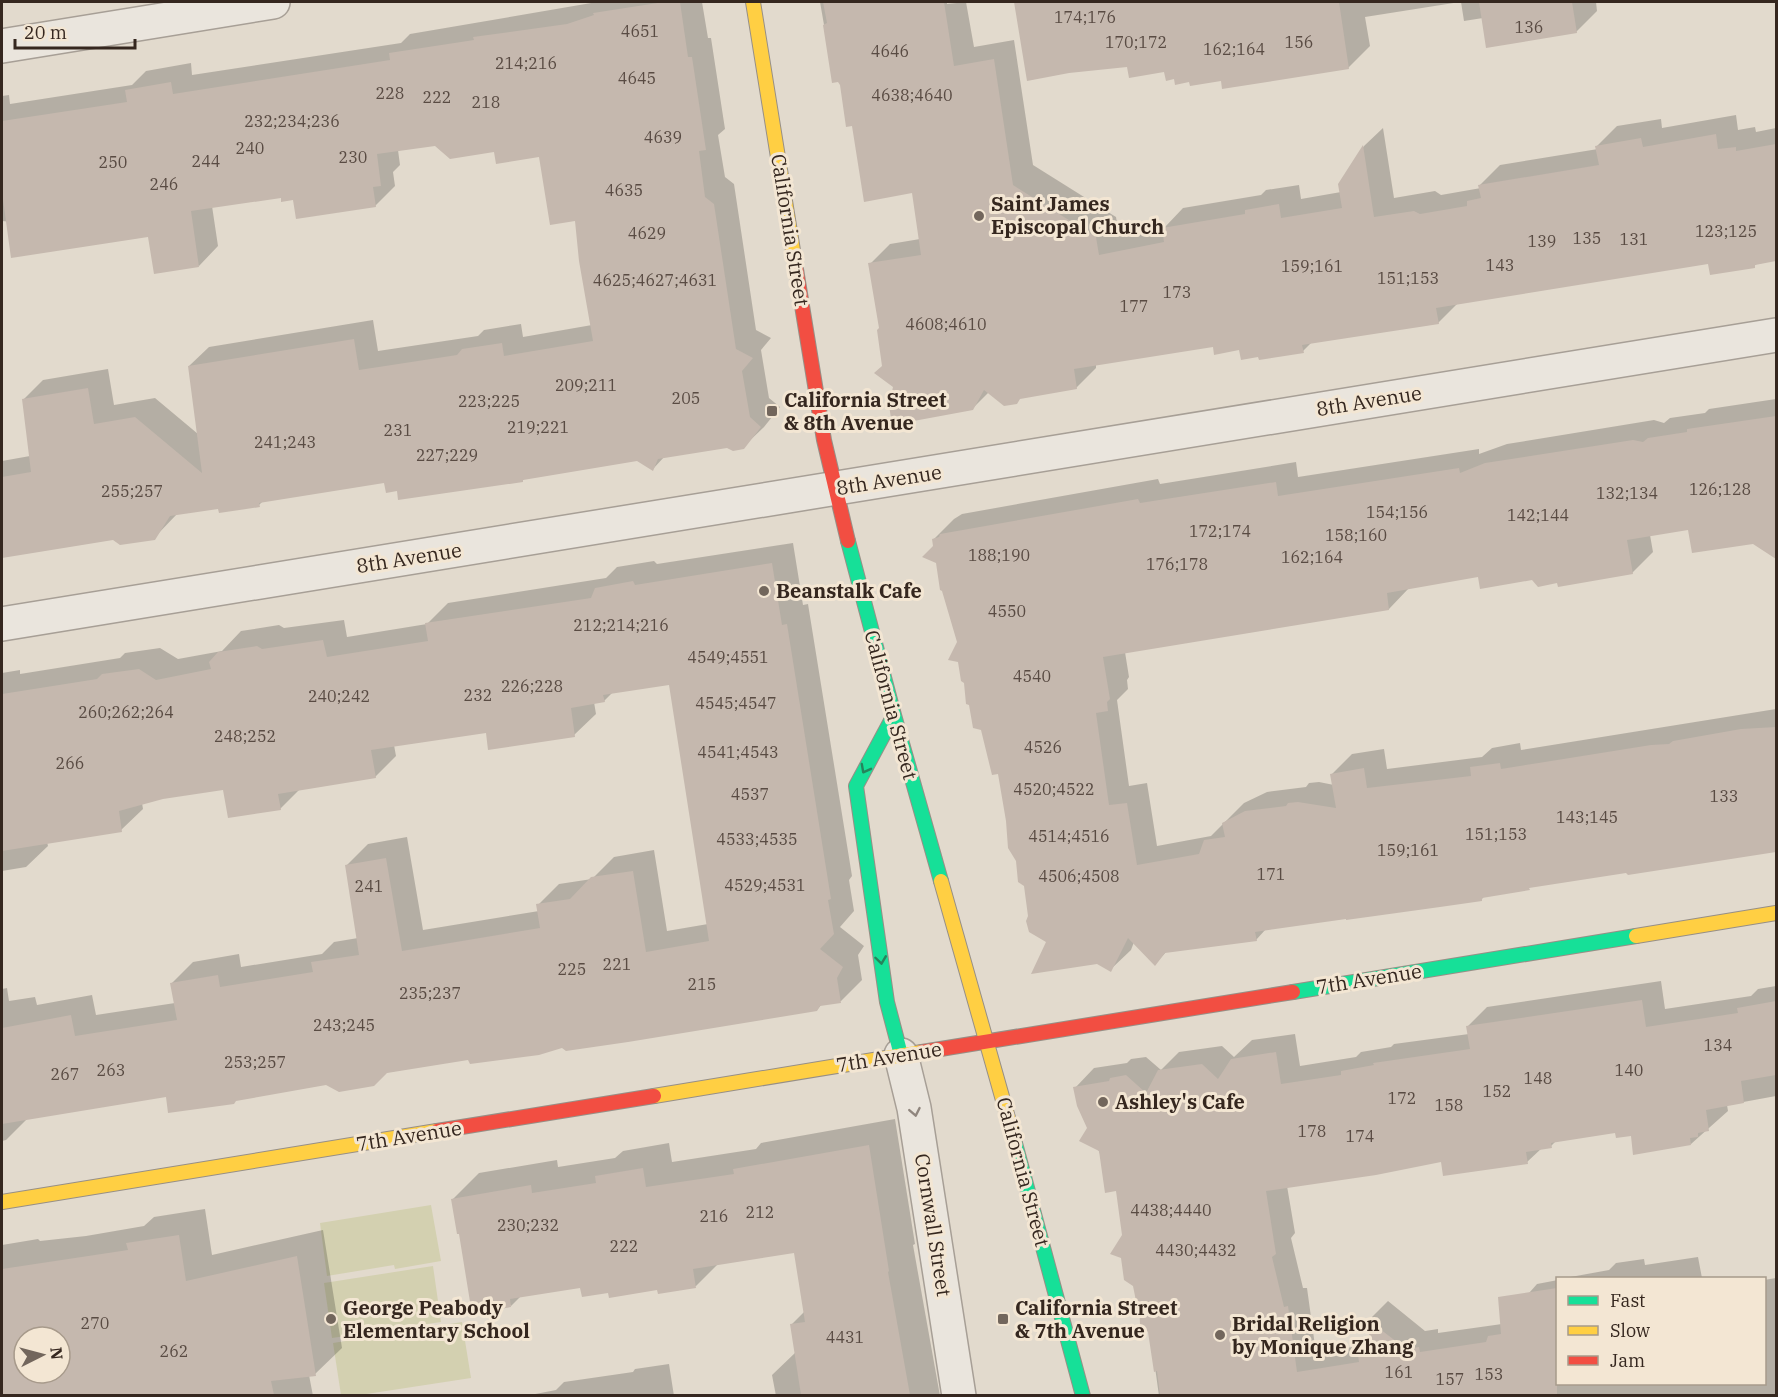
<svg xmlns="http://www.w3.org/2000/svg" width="1778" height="1397" font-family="'IBM Plex Serif',serif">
<rect width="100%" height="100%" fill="#e2dacd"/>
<path fill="#d3d0b0" d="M431 1205 441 1261 395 1269 394 1265 327 1276 320 1223Z
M433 1266 441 1322 332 1338 324 1283Z
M462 1322 471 1378 360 1395H341L333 1343Z"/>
<path fill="#0003" fill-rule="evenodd" d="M597 2H702L708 38H711L725 129 718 135 725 177 734 184 756 330 771 338 761 350 769 398 780 407 764 427 743 447 728 446 665 456 653 469 638 459 525 478 523 480 398 490 386 481 263 501 259 505 220 507 177 514 154 538H113L2 556V461L30 456 24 399 43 380 108 369 114 405 155 398 198 434 189 366 209 347 373 320 378 351 478 336 484 330 521 324 523 337 592 325 576 219 540 156 435 144 398 150 400 165 393 172 395 186 375 206 282 196 212 206 218 246 199 266 149 235 2 221V96L9 95 10 104 132 85 146 71 191 63 192 75 401 43 410 34Z
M820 2H947V4L966 2 974 47 1014 40 1033 165 1116 217 1119 236 1165 227 1183 208 1261 195 1266 190 1299 185 1301 199 1341 192 1340 184 1364 146 1383 128 1394 198 1435 191 1441 195 1481 188 1480 185 1500 165 1598 149 1597 146 1617 126 1661 119 1662 128 1736 115 1738 130 1755 127 1756 132 1776 128V260L1758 263 1754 266 1709 262 1458 303 1438 323 1312 342 1303 351 1260 355 1241 349 1214 345 1096 364V368L1076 388 989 392 972 409 895 387 884 365 880 329 870 264 890 244 920 239 914 191 853 125 841 85 839 80 834 82Z
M1016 2H1460L1365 17 1370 46 1348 68 1191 81 1176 78 1166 70 1128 65 1069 71 1028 79Z
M1461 2H1596L1597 11 1576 32 1483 18 1464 21Z
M1776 399V544L1760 547 1753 543 1690 528 1650 535 1653 552 1632 573 1558 581 1479 575 1409 588 1389 609 1125 652 1129 677 1127 680 1128 689 1117 700 1129 786 1147 783 1157 846 1211 836 1244 803 1267 792 1306 787 1309 783 1319 782 1334 785 1332 774 1352 754 1384 749 1387 769 1482 757 1492 748 1520 743 1521 750 1776 709V850L1531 886 1529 888 1485 895 1482 899 1266 929 1256 940 1167 951 1155 964 1134 942 1131 950 1110 970 1097 962 1048 942 1029 916 1026 885 1017 860 1008 821 1000 772 965 681 959 642 934 546V539L954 519 962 514 1158 479 1160 484 1296 462 1298 477 1479 449V454L1507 444 1654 420 1664 423 1670 418 1705 413 1709 409Z
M793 543 803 605 808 604 852 876 849 880 854 911 840 927 864 946 858 955 862 980 841 1001 822 1004 817 1010 563 1046 470 1058 326 1083 167 1096 27 1119 6 1140 2 1141V989L7 988 9 1001 35 997 37 1005 92 995 96 1015 175 1003 172 983 193 962 239 954 241 967 322 954 334 942 358 938 347 865 368 844 407 837 423 930 539 911 538 905 559 884 592 879 614 857 654 850 667 931 708 924 671 684 613 692 604 701 594 702 596 714 574 735 487 731 394 745 396 756 375 777 300 789 280 809 225 788 163 797 142 803 143 809 121 830 47 842 48 846 26 867 2 871V673L20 670V674L120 658 125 653 160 648 178 659 222 651 241 631 279 625 284 628 344 620 347 637 427 624 448 603 606 578 617 567 654 561 657 564Z
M1661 981 1665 1009 1751 996 1758 989 1776 986V1096L1727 1105 1728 1111 1691 1144 1617 1131 1557 1140 1551 1146 1542 1148 1527 1162 1443 1161 1287 1186 1295 1233 1291 1238 1303 1288H1307L1316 1353 1371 1344 1372 1343 1369 1320 1388 1301 1425 1331 1438 1329V1333L1502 1324 1537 1284 1558 1280V1384H1764V1280L1776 1278V1396H1159L1150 1331 1140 1304 1124 1235 1117 1190 1088 1128 1075 1088 1094 1068 1127 1063 1131 1059 1146 1057 1161 1070 1179 1052 1222 1046 1234 1057 1252 1040 1295 1034 1300 1066 1356 1057 1361 1052 1391 1047 1394 1044 1469 1034 1468 1026 1487 1007Z
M895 1119 915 1244 913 1245 940 1396H776L772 1375 796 1352 791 1325 805 1311 796 1251 718 1264 696 1286 609 1291 581 1286 521 1296 511 1306 460 1233 452 1200 479 1173 557 1160 558 1167 615 1158 623 1151 669 1143 672 1162 756 1149 761 1143Z
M205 1209 212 1255 323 1230 342 1348 315 1374 309 1375 313 1396H86L85 1392 58 1396H2V1245L38 1239 40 1241 86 1236 144 1226 154 1217ZM24 1337H60V1373H24Z
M1698 1257 1702 1278H1565L1609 1270 1616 1263 1644 1259 1645 1265Z
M669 1364 674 1396H525L556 1390 564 1382 633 1372 635 1369Z"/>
<path fill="#c5b8ae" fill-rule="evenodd" d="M664 2H680L688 57H692L706 150 699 151 705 197 714 204 736 349 753 358 742 371 750 417 761 427 744 449 733 451 727 448 658 459 653 471 637 461 523 480V482L398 500 397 491 386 493 384 483 259 503 260 507 219 513 218 509 170 516 155 540 120 545 113 540 2 558V477L31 472 22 399 88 388 94 424 135 417 202 473 188 366 354 339 359 370 457 355 462 349 502 343 504 356 593 341 579 261 575 221 550 225 539 157 496 164 494 152 450 159 435 146 377 154 381 186 373 187 376 207 296 219 293 200 281 202V198L191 211 199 267 154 274 148 237 11 258 2 192V121L127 102 125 90 171 82 173 94 390 60 389 53 474 40 473 37 567 24 594 15 593 13Z
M823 2H944L954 66 994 59 1013 185 1096 237 1099 255 1164 242 1162 228 1245 214V210L1279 204 1281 218 1342 208 1338 184 1363 145 1374 217 1414 211 1420 214 1467 206V201L1481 198 1478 185 1599 165 1595 146 1641 138 1643 147 1716 134 1718 149 1736 147V151L1776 144V261L1755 265V268L1710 275 1708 264 1436 308 1439 324 1302 345 1304 353 1259 360 1258 357 1241 360 1239 350 1214 355 1213 347 1074 369 1077 389 1020 399 1017 404 1004 406 984 390 973 410 892 425 889 405 893 387 874 373 882 366 877 330 879 328 868 263 921 255 912 193 864 202 852 126 846 127 840 85 838 82 832 83 823 25 827 23Z
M1014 2H1339L1349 69 1222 89 1221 81 1190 86 1189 82 1175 85 1174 79 1166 81 1164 72 1129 78 1127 67 1069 73 1027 81Z
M1479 2H1572L1577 33 1486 48Z
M1776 416V559L1753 544 1692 553 1688 530 1627 540 1633 574 1558 587 1557 583 1538 587 1532 580 1480 589 1478 577 1387 593 1389 610 1103 657 1110 699 1107 702 1108 711 1096 713 1109 805 1127 803 1137 865 1199 854 1204 840 1225 837 1222 823 1245 811 1286 806 1288 803 1298 802 1336 808 1330 774 1364 768 1367 788 1471 776 1470 767 1500 763 1501 769 1651 745 1669 744 1673 741 1741 729 1776 727V852L1628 875 1626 873 1529 888 1530 890 1482 898V901L1440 907 1346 920V919L1255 932 1257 941 1165 953 1155 966 1128 938 1111 972 1097 964 1031 974 1046 942 1029 932 1026 921 1028 916 1024 886 1018 882 1016 861 1008 848 1006 821 998 774 992 775 981 730 973 728 969 705 966 704 964 683 961 681 958 662 948 660 957 642 942 591 940 590 936 563 922 557 933 546 932 539 939 537 940 534 1138 499 1140 503 1276 482 1278 496 1459 468 1460 473 1485 463 1633 440 1643 442 1648 438 1687 432V429Z
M772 563 782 625 787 624 831 899 828 900 834 934 820 949 843 967 837 978 841 1003 820 1006 817 1011 628 1042 566 1051 562 1048 539 1055 470 1064 468 1060 387 1073 374 1086 339 1092 326 1085 236 1101 234 1104 168 1113 166 1097 2 1124V1028L71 1015 75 1036 177 1020 170 983 218 975 220 987 313 972 311 962 359 955 345 865 386 858 402 951 540 928 536 904 570 899 591 877 633 871 646 952 709 941 669 685 603 695 605 702 571 708 575 737 488 750 486 733 371 750 376 778 278 794 281 810 228 818 223 790 163 799 119 811 122 832 2 851V694L97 679 102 674 139 669 156 680 211 669 209 662 218 652 257 646 262 649 323 640 327 657 428 641 425 623 591 598 595 588 633 581 635 585Z
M1642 1000 1646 1027 1738 1013 1737 1008 1776 1001V1075L1741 1081 1744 1103 1706 1110 1709 1131 1698 1133V1137L1690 1138 1691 1145 1633 1155 1631 1136 1616 1138 1615 1133 1551 1143 1552 1148 1526 1152 1528 1164 1443 1176 1441 1162 1376 1175 1266 1191 1276 1254 1272 1257 1284 1307 1288 1306 1297 1372 1359 1362 1358 1355 1372 1353 1367 1319 1406 1349 1419 1347 1420 1352 1486 1342 1488 1336 1501 1334 1498 1297 1557 1288V1395H1160L1157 1371 1154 1372 1148 1332 1140 1324 1139 1304 1136 1301 1133 1286 1124 1280 1121 1258 1110 1254 1122 1235 1116 1191 1105 1193 1099 1151 1079 1141 1087 1128 1077 1106 1073 1087 1109 1081 1110 1078 1126 1075 1146 1093 1158 1070 1202 1064 1218 1079 1231 1059 1276 1052 1281 1084 1341 1075V1071L1374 1065 1373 1063 1470 1049 1466 1026Z
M869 1145 889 1271 888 1272 910 1395H801L790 1324 805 1322 794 1253 693 1269 696 1288 658 1294 657 1290 609 1298 608 1293 582 1297 580 1288 510 1299 511 1307 472 1314 459 1234H457L451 1199 531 1185 532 1193 596 1183 595 1176 643 1168 646 1187 734 1174 733 1169Z
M179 1235 186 1281 297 1256 316 1376 271 1381 274 1395H2V1269L128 1250 126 1243ZM24 1337H60V1373H24Z"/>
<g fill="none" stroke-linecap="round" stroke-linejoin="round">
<g stroke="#a79f96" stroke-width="36">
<path id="street" d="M2 46 273 2
M2 624 1776 335
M901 1055 914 1108 959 1396"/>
</g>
<g stroke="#978f86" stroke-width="16">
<path id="fast" d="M848 541 894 715 941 881
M893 717 856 786 887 1002 901 1055
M1293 992 1636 936
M1012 1132 1083 1396"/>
</g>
<g stroke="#978f86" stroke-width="16">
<path id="slow" d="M753 2 795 263
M941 881 1012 1132
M1636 936 1776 913
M654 1096 922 1052
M2 1202 437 1131"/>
</g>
<g stroke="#978f86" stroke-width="16">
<path id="jam" d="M795 263 824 440 848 541
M922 1052 1293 992
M437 1131 654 1096"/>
</g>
<use href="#street" stroke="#eae5dd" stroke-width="33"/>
<use href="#fast" stroke="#16e098" stroke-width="14"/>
<use href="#slow" stroke="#ffcf43" stroke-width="14"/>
<use href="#jam" stroke="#f24e42" stroke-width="14"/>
</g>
<defs><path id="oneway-chevron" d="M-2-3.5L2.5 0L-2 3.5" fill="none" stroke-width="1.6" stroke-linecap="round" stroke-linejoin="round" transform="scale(1.5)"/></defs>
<g stroke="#26845c">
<use href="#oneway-chevron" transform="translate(865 769) rotate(118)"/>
<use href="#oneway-chevron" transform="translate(881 960) rotate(82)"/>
</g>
<use stroke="#90867e" href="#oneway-chevron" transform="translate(915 1112) rotate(79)"/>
<g fill="#72665c" stroke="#f3e6d3" stroke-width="2">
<circle cx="979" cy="216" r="6"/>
<rect x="766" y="405" width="12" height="12" rx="3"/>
<circle cx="764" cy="591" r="6"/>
<circle cx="1103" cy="1102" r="6"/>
<circle cx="331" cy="1319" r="6"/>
<rect x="997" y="1313" width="12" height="12" rx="3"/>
<circle cx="1220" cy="1335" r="6"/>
</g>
<g text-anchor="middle" stroke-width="6" stroke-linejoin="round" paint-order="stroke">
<g font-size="16" fill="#594b43">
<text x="1085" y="23">174;176</text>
<text x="1529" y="33">136</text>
<text x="640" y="37">4651</text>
<text x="1136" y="48">170;172</text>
<text x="1299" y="48">156</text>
<text x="1234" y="55">162;164</text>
<text x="890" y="57">4646</text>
<text x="526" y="69">214;216</text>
<text x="637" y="84">4645</text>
<text x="390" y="99">228</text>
<text x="912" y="101">4638;4640</text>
<text x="437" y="103">222</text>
<text x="486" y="108">218</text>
<text x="292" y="127">232;234;236</text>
<text x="663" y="143">4639</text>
<text x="250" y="154">240</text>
<text x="353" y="163">230</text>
<text x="206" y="167">244</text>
<text x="113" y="168">250</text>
<text x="164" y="190">246</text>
<text x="624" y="196">4635</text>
<text x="1726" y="237">123;125</text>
<text x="647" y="239">4629</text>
<text x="1587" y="244">135</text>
<text x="1634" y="245">131</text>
<text x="1542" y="247">139</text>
<text x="1500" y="271">143</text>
<text x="1312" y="272">159;161</text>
<text x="1408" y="284">151;153</text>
<text x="655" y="286">4625;4627;4631</text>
<text x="1177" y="298">173</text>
<text x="1134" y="312">177</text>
<text x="946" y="330">4608;4610</text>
<text x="586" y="391">209;211</text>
<text x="686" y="404">205</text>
<text x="489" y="407">223;225</text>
<text x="538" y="433">219;221</text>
<text x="398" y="436">231</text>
<text x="285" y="448">241;243</text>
<text x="447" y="461">227;229</text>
<text x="1720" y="495">126;128</text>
<text x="132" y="497">255;257</text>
<text x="1627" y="499">132;134</text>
<text x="1397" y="518">154;156</text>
<text x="1538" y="521">142;144</text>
<text x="1220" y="537">172;174</text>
<text x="1356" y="541">158;160</text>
<text x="999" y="561">188;190</text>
<text x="1312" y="563">162;164</text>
<text x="1177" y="570">176;178</text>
<text x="1007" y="617">4550</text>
<text x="621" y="631">212;214;216</text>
<text x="728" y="663">4549;4551</text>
<text x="1032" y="682">4540</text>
<text x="532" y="692">226;228</text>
<text x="478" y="701">232</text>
<text x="339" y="702">240;242</text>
<text x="736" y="709">4545;4547</text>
<text x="126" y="718">260;262;264</text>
<text x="245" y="742">248;252</text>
<text x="1043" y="753">4526</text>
<text x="738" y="758">4541;4543</text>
<text x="70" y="769">266</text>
<text x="1054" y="795">4520;4522</text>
<text x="750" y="800">4537</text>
<text x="1724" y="802">133</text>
<text x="1587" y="823">143;145</text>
<text x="1496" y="840">151;153</text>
<text x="1069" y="842">4514;4516</text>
<text x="757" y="845">4533;4535</text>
<text x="1408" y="856">159;161</text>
<text x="1271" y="880">171</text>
<text x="1079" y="882">4506;4508</text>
<text x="765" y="891">4529;4531</text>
<text x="369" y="892">241</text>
<text x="617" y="970">221</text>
<text x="572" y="975">225</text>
<text x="702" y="990">215</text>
<text x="430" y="999">235;237</text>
<text x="344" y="1031">243;245</text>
<text x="1718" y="1051">134</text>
<text x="255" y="1068">253;257</text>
<text x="111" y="1076">263</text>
<text x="1629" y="1076">140</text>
<text x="65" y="1080">267</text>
<text x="1538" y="1084">148</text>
<text x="1497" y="1097">152</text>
<text x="1402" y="1104">172</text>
<text x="1449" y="1111">158</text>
<text x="1312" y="1137">178</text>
<text x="1360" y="1142">174</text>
<text x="1171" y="1216">4438;4440</text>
<text x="760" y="1218">212</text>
<text x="714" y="1222">216</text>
<text x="528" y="1231">230;232</text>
<text x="624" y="1252">222</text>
<text x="1196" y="1256">4430;4432</text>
<text x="95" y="1329">270</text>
<text x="845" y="1343">4431</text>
<text x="174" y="1357">262</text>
<text x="1399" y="1378">161</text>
<text x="1489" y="1380">153</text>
<text x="1450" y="1385">157</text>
</g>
<g font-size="20" font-weight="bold" fill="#35271f" stroke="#f3e6d3" text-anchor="start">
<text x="991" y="211">Saint James<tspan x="991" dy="23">Episcopal Church</tspan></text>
<text x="784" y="407">California Street<tspan x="784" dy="23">&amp; 8th Avenue</tspan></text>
<text x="776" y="598">Beanstalk Cafe</text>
<text x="1115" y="1109">Ashley's Cafe</text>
<text x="343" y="1315">George Peabody<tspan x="343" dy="23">Elementary School</tspan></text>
<text x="1015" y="1315">California Street<tspan x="1015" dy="23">&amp; 7th Avenue</tspan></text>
<text x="1232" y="1331">Bridal Religion<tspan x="1232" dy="23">by Monique Zhang</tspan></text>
</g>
<g font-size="20" fill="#35271f" stroke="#f3e6d3">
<text transform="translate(790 230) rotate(81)" y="7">California Street</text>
<text transform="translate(1369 401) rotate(-9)" y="7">8th Avenue</text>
<text transform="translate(889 480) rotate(-9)" y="7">8th Avenue</text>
<text transform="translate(409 558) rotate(-9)" y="7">8th Avenue</text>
<text transform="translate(891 705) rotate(75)" y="7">California Street</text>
<text transform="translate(1369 979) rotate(-9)" y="7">7th Avenue</text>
<text transform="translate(889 1057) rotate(-9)" y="7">7th Avenue</text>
<text transform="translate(409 1136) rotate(-9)" y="7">7th Avenue</text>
<text transform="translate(1023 1172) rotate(75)" y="7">California Street</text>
<text transform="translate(933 1225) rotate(81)" y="7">Cornwall Street</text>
</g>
</g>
<rect width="1778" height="1397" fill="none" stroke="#35271f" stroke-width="6"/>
<rect x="1556" y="1277" width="210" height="108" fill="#f3e6d3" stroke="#a79a8b" stroke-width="1.5"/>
<rect x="1568" y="1296" width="30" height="9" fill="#16e098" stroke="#a79a8b" stroke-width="1.5"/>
<text x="1610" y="1307" font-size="18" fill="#35271f">Fast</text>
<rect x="1568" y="1326" width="30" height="9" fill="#ffcf43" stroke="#a79a8b" stroke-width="1.5"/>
<text x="1610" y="1337" font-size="18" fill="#35271f">Slow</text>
<rect x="1568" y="1356" width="30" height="9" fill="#f24e42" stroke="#a79a8b" stroke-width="1.5"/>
<text x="1610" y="1367" font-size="18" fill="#35271f">Jam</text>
<g transform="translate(42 1355) rotate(84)"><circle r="28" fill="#f3e6d3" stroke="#a79a8b" stroke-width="1.5"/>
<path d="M0-4.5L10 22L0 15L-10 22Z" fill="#72665c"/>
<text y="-9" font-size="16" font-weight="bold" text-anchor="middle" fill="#35271f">N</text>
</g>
<path d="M15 39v9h120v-9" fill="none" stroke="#35271f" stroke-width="3"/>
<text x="24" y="39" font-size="18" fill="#35271f" stroke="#f3e6d3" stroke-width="4.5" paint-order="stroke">20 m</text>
</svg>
